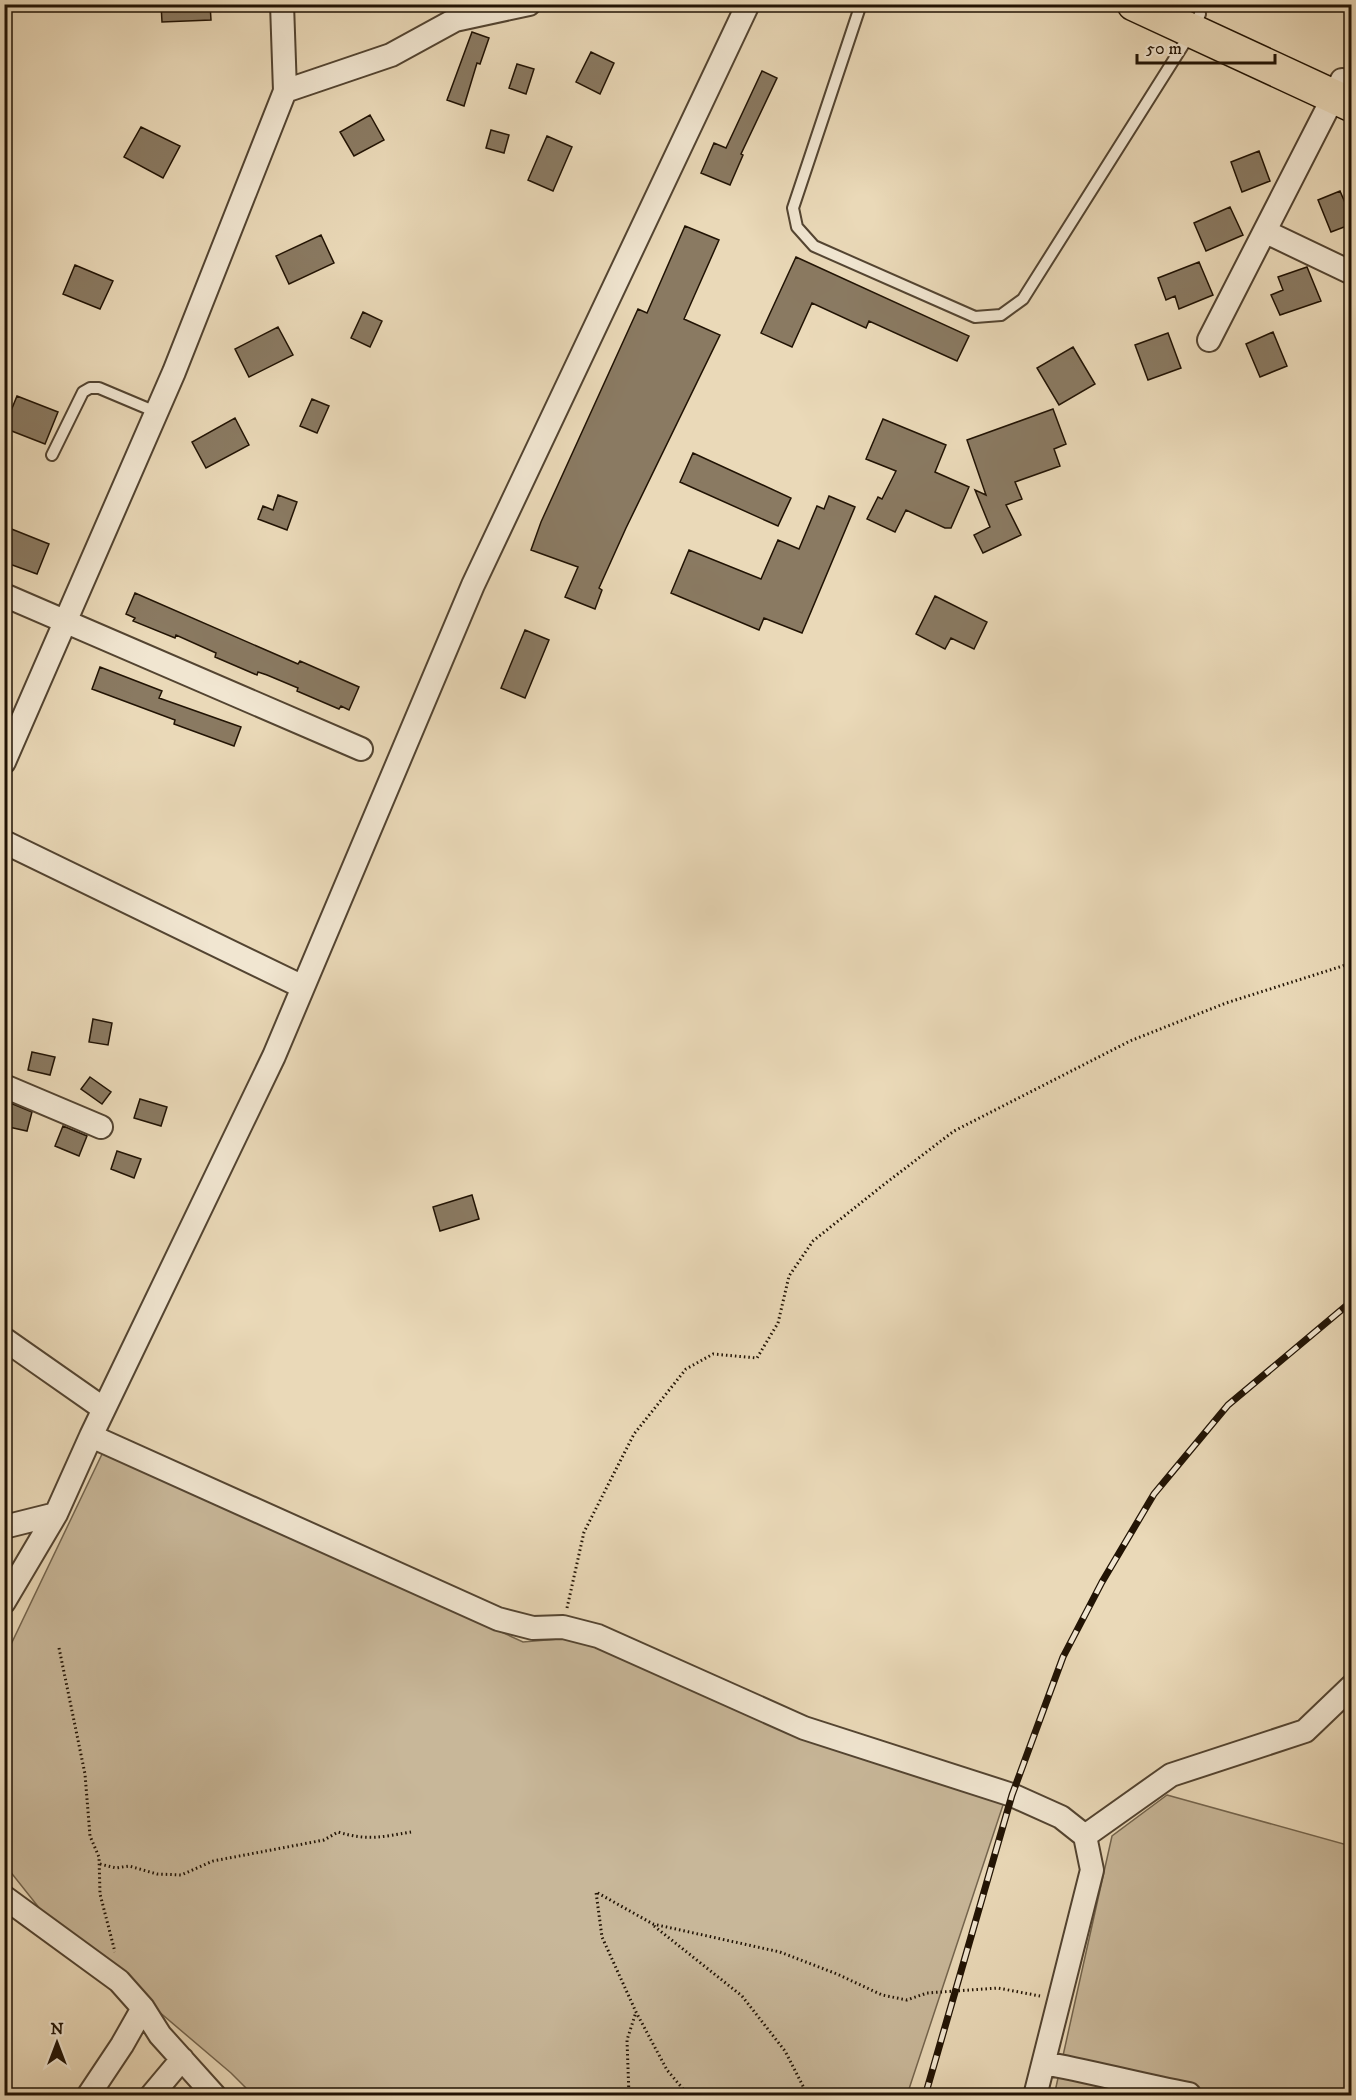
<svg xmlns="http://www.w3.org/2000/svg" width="1356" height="2100" font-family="'IM FELL DW Pica',serif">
<rect width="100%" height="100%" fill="#ead9b8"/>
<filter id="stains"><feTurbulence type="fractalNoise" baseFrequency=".00333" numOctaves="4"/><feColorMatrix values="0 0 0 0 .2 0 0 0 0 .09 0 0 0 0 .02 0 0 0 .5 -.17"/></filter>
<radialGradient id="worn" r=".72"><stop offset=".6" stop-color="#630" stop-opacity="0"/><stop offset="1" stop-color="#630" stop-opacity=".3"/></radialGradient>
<path fill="#c8b799" stroke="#74654e" stroke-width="1.5" d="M104 1450 523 1642 582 1637 1004 1802 907 2095H253L231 2073 44 1914 5 1865 4 1659Z
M1167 1795 1351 1846V2095L1054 2096 1112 1836Z"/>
<path fill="#8a7a62" stroke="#211304" stroke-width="1.5" d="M161 4H210L211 20 162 22Z
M472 32 489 38 480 64 477 63 464 106 447 100Z
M591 52 614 63 600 94 576 82Z
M517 64 534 69 526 94 509 88Z
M762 71 777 78 741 154 743 155 730 185 701 173 714 143 726 148Z
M370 115 384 140 354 156 340 132Z
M141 127 180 146 163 178 124 157Z
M491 130 509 135 504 153 486 148Z
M547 136 572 147 553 191 528 180Z
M1259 151 1270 181 1242 192 1231 162Z
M1340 191 1352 219V224L1331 232 1318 200Z
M1230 207 1243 235 1206 251 1194 223Z
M685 226 719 240 684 319 720 335 626 528 599 588 602 590 595 609 565 597 578 567 531 550 541 522 638 309 647 313Z
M321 235 334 263 289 284 276 256Z
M796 257 969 336 957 361 869 321 866 328 812 303 792 347 761 333Z
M1199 262 1213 295 1179 309 1175 296 1166 300 1158 278Z
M75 265 113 281 100 309 63 294Z
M1307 267 1321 301 1280 315 1271 295 1283 290 1278 277Z
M363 312 382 321 370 347 351 338Z
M278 327 293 355 249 377 235 349Z
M1273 332 1287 366 1260 377 1246 344Z
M1168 333 1181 368 1148 380 1135 345Z
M1073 347 1095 384 1059 405 1037 368Z
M17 396 58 412 45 444 4 428Z
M312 399 329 406 317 433 300 426Z
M1053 409 1066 444 1054 449 1060 466 1015 482 1022 499 1006 505 1021 535 983 553 974 535 990 527 975 490 986 495 967 440Z
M235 418 249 445 206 468 192 442Z
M883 419 946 445 935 472 969 487 951 528H945L906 510 895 532 867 519 878 497 882 499 896 471 866 459Z
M693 453 791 498 778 526 680 482Z
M278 495 297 502 287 530 258 519 263 506 273 510Z
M829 496 855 507 802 633 764 618 759 630 671 593 689 550 761 579 778 540 799 549 817 506 824 509Z
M4 526 49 544 37 574 4 562Z
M135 593 298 664 300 661 359 687 349 710 341 706 339 709 297 691 298 688 267 675 258 672 257 675 215 657 216 653 176 635 175 638 133 621 135 618 126 614Z
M935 596 987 622 974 649 951 638 945 649 916 634Z
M525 630 549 640 525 698 501 688Z
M100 667 162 691 159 698 241 727 234 746 174 724 175 720 92 689Z
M93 1019 112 1023 108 1045 89 1042Z
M32 1052 55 1057 50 1075 28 1070Z
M90 1077 111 1092 102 1104 81 1089Z
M140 1099 167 1107 161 1126 134 1118Z
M8 1102 32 1112 27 1131 4 1126V1115Z
M63 1126 87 1136 79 1156 55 1146Z
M117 1151 141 1159 134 1178 111 1169Z
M472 1195 479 1219 440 1231 433 1207Z"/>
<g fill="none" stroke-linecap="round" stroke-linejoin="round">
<g stroke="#534431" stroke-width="14">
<path id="lane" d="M861 4 793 208 797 227 814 246 975 317 1001 315 1023 299 1192 31 1200 14
M52 455 83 392 90 388H99L156 412"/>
</g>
<g stroke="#534431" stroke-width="26">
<path id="street" d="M285 91 391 55 455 20 529 4
M1266 232 1352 273
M1209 340 1342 80
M4 595 361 749
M4 762 174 372 285 91 282 4
M4 842 303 987
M4 1086 101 1127
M4 1339 104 1409
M91 1436 498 1619 533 1628 563 1627 598 1636 804 1728 1012 1795 1061 1817 1085 1836 1092 1870 1035 2096
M4 1527 56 1514
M4 1602 56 1514 91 1436 274 1056 473 585 748 4
M1085 1836 1171 1775 1305 1731 1352 1686
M4 1897 119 1981 143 2008 160 2035 215 2096
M1044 2063C1093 2072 1140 2085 1189 2094
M88 2096 122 2045 143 2008
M151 2096 182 2059"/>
</g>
<g stroke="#211304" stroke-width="36">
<path id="highway" d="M1134 4 1352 105"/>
</g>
<path stroke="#211304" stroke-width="3" stroke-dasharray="1.5 3" stroke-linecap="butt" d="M567 1608 584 1532 634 1434 686 1369 713 1354 757 1358 778 1323 789 1276 813 1241 882 1186 954 1131 1130 1041 1226 1003 1352 963
M59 1648 85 1774 90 1836 99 1857 100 1894 115 1952
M100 1864 116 1868 129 1866 157 1874 181 1875 213 1861 324 1840 338 1832C367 1841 382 1837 411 1832
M654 1926 742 1996 785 2051 808 2096
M629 2096 627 2040 636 2012
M689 2096 667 2070 636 2012 602 1937 596 1892 653 1924 780 1952 837 1974 882 1995 907 2000 927 1993 998 1988 1040 1996"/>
<use href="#lane" stroke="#f1e6d1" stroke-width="10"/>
<use href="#street" stroke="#f1e6d1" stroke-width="22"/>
<use href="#highway" stroke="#ead9b8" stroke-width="33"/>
<g stroke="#211304" stroke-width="7">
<path id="rail" d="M925 2096 1012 1795 1063 1657 1102 1582 1154 1494 1228 1405 1352 1301"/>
</g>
<use href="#rail" stroke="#f1e6d1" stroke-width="4.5" stroke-dasharray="14" stroke-linecap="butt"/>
</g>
<rect width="1356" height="2100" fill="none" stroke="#ead9b8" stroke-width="24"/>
<rect x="6" y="6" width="1344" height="2088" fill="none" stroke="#211304" stroke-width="3"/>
<rect x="12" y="12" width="1332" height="2076" fill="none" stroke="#211304" stroke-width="1.5"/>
<g transform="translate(57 2043)" stroke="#f1e6d1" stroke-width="4.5" paint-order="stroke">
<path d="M0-4.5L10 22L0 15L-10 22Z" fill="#211304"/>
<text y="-9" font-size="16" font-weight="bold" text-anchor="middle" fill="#211304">N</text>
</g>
<path d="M1137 54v9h138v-9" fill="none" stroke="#211304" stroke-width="3"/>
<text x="1146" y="54" font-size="18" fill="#211304" stroke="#f1e6d1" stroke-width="4.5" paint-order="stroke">50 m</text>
<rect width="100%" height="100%" filter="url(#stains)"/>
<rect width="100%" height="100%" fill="url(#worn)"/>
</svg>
